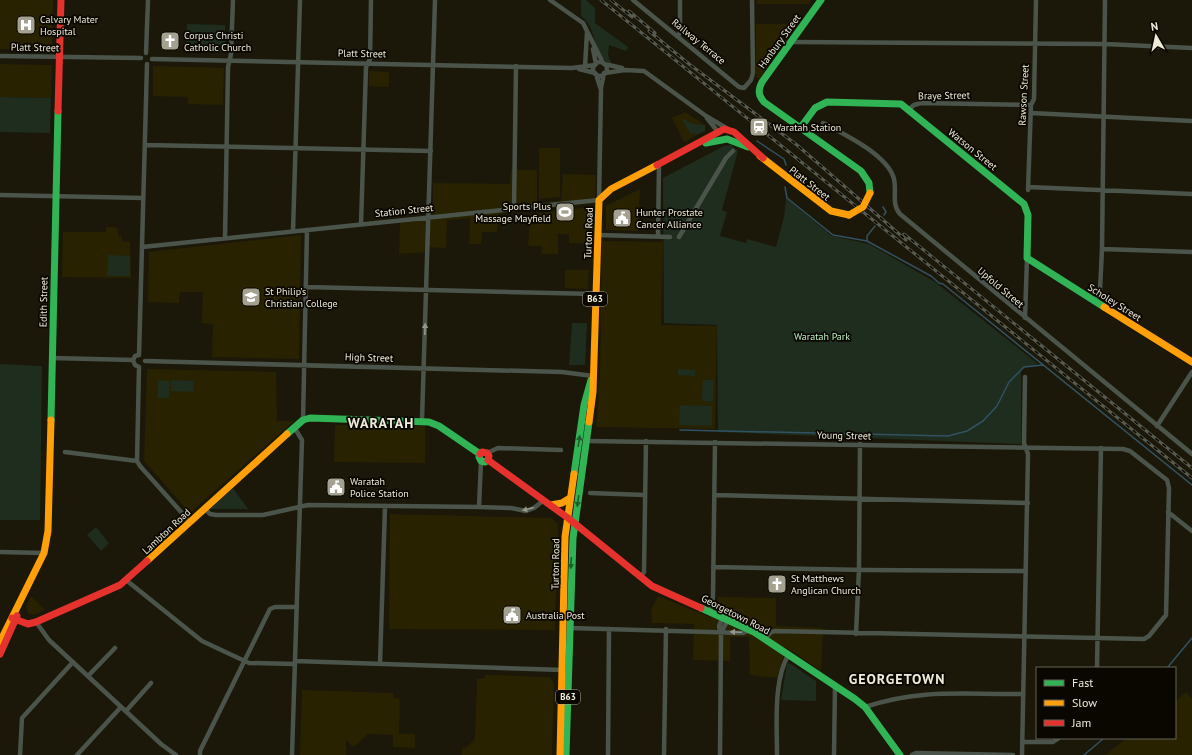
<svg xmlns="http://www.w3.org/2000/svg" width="1192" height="755" font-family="'PT Sans',sans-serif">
<rect width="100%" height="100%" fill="#1b1809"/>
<path fill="#282201" d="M0 0H53L52 50 0 49Z
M757 0H811L809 4H757Z
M756 24H798L759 79 756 77Z
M0 64 52 65 51 98 0 97Z
M153 66 224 68 223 105 188 104V97L153 96Z
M369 71 389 72V87L369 86Z
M685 112 705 125V131L684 142 672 118Z
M539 148H560V197L539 199Z
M511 170H537V203L561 201 563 174 596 175 595 203 498 214 497 232H482L481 244H469L470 218 447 220 446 248 426 247V252L399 254 400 223 433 219V183L510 184Z
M640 189 638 231 606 230V206Z
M591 207 590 244 569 243V234H554L558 235V254H542L541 246H528L530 214Z
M106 227H115L118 229V236H122V241L130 242 131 278 62 277 63 232H106Z
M301 235 299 359 212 357 213 324 202 323 203 292H180L179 303 148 302 149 252Z
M602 241 663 242 661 325 717 326 715 429 596 427 600 375Z
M565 270H589L588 289 565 288Z
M147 369 276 372 277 421H294L190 513 144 461Z
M335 425 425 426V463L334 462Z
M390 514 551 518 558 524 555 630 389 629Z
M31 596 45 610 34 615 28 613 26 606Z
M658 596 710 617 717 606 718 597 776 598V626L823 628 821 671 786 647 777 678 750 675 749 637H730V661L693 660 694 624 652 623 651 610Z
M485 675 550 677 554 684 552 755H462V748L467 747 475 739 477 679 485 678Z
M302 690 393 693 394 698 400 699 399 734H415V748L393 747V735L368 734 355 746H352L346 740V755H300Z
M1186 692 1192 699V755H1105L1127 738H1175V701Z"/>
<path fill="#1e2d1d" d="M581 0H586L595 8V23L628 47 626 51 609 45 608 55 612 65C592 57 598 28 581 16Z
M187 24 225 25V52L186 51Z
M0 97 51 98 50 133 0 132Z
M684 119 693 124 705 125V131L696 135 694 133 691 135 682 120Z
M731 145 738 151 722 210 727 212 720 236 746 243 747 239 776 247 784 217 786 198 832 236 869 244 935 282 1038 364 1021 369V444L718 432 717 325 664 323 663 178 724 146Z
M108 255 130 256V276H107Z
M572 323H587L585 365H569Z
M0 364 42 366 40 520H0Z
M678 369 695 370V376L678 375Z
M158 380 170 381 169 398H157Z
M171 380 194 381 193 392 171 391Z
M703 380H714L713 402 702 401Z
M680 405 712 406V426L679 425Z
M233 488 248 509H210Z
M96 527 109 543 101 551 87 535Z
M789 663 816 681V701L781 700 787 664Z"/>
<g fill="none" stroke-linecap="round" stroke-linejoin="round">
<path stroke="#315262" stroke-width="1.5" d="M757 141 784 159 786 165
M785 187 787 198 833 235 867 241 931 276 939 283 943 284 1192 485
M883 207 886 212 884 215
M867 241V236L875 226
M680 430 948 436 967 431 983 421 997 406 1009 382 1024 367 1043 365
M1167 668 1192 638
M1084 755 1104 738"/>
<path stroke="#4b544a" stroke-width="4.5" d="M550 0 583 23 603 63
M633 0 739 87 744 88 751 80 753 73 752 0
M678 37 680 32V0
M791 42 1105 44 1192 48
M593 49 596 64
M146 53 148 0
M0 56 141 58
M152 59 572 68 595 65
M593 69a7 7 0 1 1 14 0a7 7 0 1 1-14 0Z
M604 64 622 68
M585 67 587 32
M579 69 595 73
M605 73 625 70 644 71 706 116 728 129
M601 88 604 73
M908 110 914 105 921 103 1031 105
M1031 113 1192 121
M707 118 718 132
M823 123C844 134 888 155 894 179 897 191 891 204 900 214L1192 454
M145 145 431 151
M1028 187 1192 194
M1028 190 1031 105 1034 99 1036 0
M0 195 143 198
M514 209 516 66
M361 224 366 67 370 59 371 0
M293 231 300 0
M597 235 670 237
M658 236 659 165
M679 237 726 158 733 151
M225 238 228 67 231 54 233 0
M142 247 599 200 601 90 596 74
M1102 249 1192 252
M306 287 595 294
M1095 301 1100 290 1102 249 1105 0
M1025 318 1027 258
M139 355 147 64
M52 358 133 360
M145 361 562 372 593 376
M139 367 137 461 140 466 190 522
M139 367 135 365 133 360 135 356 139 355
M303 420 307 230
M422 420 435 0
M1157 426 1192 372
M587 441 1123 449 1130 451 1167 480 1169 488 1166 615 1149 636 1144 639 775 631 771 632 765 639
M65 452 137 461
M487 453 498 448 561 450
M590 493 645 495
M714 495 1028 503
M479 507 481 461
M204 508 210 514 216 515H263L308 505 479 507 511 508 526 511 534 508 544 500
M1168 512 1192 531
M0 552 44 553
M713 567 865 570 1026 571
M640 577 644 572 646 441
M126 580 202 641 249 663 295 664
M710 611 712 605 713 596 715 442
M36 622 49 640 161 744 176 755
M570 628 743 633 750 630
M721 632 728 620
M856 634 859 569 860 444
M295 661 563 670
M380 664 385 507
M1097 668 1101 448
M88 676 115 648
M865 707C922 688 965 695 1023 694
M126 711 151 683
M1022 742H1053L1059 738
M20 755 22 718 73 662
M77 755 121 707
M200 755V751L270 609 275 607H297
M292 755 302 440 294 427
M608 755 609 629
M664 755 666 629
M720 755 721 636 719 626 723 617
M777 755C777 726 773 679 789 654
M834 755 835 686
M912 755 916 753 1013 755
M1022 755 1028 454 1024 443 1025 377"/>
<path stroke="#30b455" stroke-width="7" d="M821 0 762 82C758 90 758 95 764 102L861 171 869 183 870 193
M801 127 815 108 827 102 901 104 1024 204 1028 215 1027 258 1104 307
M706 143 727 139 748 147
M51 420 58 111
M287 434 303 420 310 418 429 422 439 426 480 454
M480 454 479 457 481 461 485 462 488 460
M574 474 584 405 591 380
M701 608 754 632 855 699 865 707 900 755
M566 755 573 538 589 422"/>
<path stroke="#ff9f0a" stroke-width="7" d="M760 156 831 211 849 215
M1104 307 1192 362
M589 422 593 392 599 200 611 189 657 165
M551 505 562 503 570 498
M147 561 287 434
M0 642 44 553 48 531 51 420
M560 755 565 537 574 474"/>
<path stroke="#e5322d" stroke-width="7" d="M58 111 61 0
M657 165 724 129 734 132 763 158
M480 454 482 452 487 453 489 456 488 460
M488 460 568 518 652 586 701 608
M12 618 28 624 36 622 120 585 147 561
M0 654 17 616"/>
<g stroke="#575b50" stroke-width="3">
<path id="rail" d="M601 0 1192 478
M611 0 632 17
M629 11 655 33
M649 31 689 64 797 145 906 240
M904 234 1192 468"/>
</g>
<use href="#rail" stroke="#0a0701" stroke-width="1.5" stroke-dasharray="4.5" stroke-linecap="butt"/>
<path stroke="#ff9f0a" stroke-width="7" d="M849 215 863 207 870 193"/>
</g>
<defs><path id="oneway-solid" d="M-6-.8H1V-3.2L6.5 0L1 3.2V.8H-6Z"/></defs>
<g fill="#94988a">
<use href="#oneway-solid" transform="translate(425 329) rotate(-88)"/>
<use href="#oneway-solid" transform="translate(528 509) rotate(166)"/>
<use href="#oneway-solid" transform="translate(736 632) rotate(-178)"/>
</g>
<g fill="#1d5e2b">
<use href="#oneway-solid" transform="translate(579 441) rotate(-81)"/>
<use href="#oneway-solid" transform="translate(578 501) rotate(98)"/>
<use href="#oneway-solid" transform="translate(571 563) rotate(93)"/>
</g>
<defs>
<g id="hospital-square" transform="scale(1)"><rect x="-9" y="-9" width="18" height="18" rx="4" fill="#a4a190" stroke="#0a0701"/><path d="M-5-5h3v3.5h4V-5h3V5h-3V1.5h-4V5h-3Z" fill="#fff"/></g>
<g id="church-square" transform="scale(1)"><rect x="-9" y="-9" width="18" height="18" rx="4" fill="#a4a190" stroke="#0a0701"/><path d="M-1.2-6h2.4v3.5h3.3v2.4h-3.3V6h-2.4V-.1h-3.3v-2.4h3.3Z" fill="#fff"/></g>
<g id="station-square" transform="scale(1)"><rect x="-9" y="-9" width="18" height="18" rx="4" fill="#a4a190" stroke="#0a0701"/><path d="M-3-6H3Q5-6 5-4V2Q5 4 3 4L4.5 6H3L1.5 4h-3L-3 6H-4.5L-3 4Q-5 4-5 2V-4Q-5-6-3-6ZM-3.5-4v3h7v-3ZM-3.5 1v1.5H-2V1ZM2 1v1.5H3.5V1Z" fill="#fff"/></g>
<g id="stadium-square" transform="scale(1)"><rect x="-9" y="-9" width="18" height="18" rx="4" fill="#a4a190" stroke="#0a0701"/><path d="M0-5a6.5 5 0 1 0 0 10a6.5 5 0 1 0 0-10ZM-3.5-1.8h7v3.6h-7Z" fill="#fff"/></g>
<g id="civic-square" transform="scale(1)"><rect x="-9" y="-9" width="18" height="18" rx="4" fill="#a4a190" stroke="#0a0701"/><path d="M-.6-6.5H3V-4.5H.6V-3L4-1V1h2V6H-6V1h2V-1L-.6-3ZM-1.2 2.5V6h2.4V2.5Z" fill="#fff"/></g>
<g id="school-square" transform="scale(1)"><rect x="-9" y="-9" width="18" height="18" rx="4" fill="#a4a190" stroke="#0a0701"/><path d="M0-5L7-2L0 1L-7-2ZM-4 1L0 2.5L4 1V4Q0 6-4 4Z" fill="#fff"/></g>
</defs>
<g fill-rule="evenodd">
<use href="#hospital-square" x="26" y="25"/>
<use href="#church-square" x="170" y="41"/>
<use href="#station-square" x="759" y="127"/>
<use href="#stadium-square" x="565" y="212"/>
<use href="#civic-square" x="622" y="218"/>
<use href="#school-square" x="251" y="297"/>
<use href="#civic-square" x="336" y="487"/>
<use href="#church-square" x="777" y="584"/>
<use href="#civic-square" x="512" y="615"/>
</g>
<g text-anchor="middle" stroke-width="3.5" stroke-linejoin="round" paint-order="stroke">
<g fill="#0a0701" stroke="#aaa798" stroke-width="1">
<rect x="583" y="292" width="24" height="14" rx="3"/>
<rect x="556" y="690" width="24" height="14" rx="3"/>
</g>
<g font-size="9" font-weight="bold" fill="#eeebd9">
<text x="595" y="302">B63</text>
<text x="568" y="700">B63</text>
</g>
<g font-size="10" fill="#eeebd9" stroke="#0a0701" text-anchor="start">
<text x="40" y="23">Calvary Mater<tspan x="40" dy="12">Hospital</tspan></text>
<text x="184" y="39">Corpus Christi<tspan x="184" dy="12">Catholic Church</tspan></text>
<text x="773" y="131">Waratah Station</text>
<text x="551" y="210" text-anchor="end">Sports Plus<tspan x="551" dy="12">Massage Mayfield</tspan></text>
<text x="636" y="216">Hunter Prostate<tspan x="636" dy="12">Cancer Alliance</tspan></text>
<text x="265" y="295">St Philip’s<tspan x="265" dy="12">Christian College</tspan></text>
<text x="350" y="485">Waratah<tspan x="350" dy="12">Police Station</tspan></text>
<text x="791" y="582">St Matthews<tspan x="791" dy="12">Anglican Church</tspan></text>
<text x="526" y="619">Australia Post</text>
</g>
<g font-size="10" fill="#eeebd9" stroke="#0a0701">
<text transform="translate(699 41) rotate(39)" y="4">Railway Terrace</text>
<text transform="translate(779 41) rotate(-54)" y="4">Hanbury Street</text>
<text transform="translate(35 47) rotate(1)" y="4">Platt Street</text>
<text transform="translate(362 53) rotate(1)" y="4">Platt Street</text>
<text transform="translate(944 95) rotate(-1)" y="4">Braye Street</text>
<text transform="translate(1023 95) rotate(-87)" y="4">Rawson Street</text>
<text transform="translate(973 149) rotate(39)" y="4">Watson Street</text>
<text transform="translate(810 183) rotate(38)" y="4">Platt Street</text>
<text transform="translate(404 210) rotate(-6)" y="4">Station Street</text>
<text transform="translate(588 233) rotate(-88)" y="4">Turton Road</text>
<text transform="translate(1001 287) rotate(40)" y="4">Upfold Street</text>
<text transform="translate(43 302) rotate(-89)" y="4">Edith Street</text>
<text transform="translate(1115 302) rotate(32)" y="4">Scholey Street</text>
<text transform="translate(369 357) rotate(2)" y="4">High Street</text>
<text transform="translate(844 435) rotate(1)" y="4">Young Street</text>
<text transform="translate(166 531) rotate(-43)" y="4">Lambton Road</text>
<text transform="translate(555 564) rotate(-89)" y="4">Turton Road</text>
<text transform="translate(736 614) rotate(27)" y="4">Georgetown Road</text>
</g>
<g font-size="10" fill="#bbeec0" stroke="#0a0701">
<text x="822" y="340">Waratah Park</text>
</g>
<g font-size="14" font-weight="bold" letter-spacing="1" fill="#eeebd9" stroke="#0a0701">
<text x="381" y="428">WARATAH</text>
<text x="897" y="684">GEORGETOWN</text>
</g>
</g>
<rect x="1036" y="667" width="140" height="72" fill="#0a0701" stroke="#656257"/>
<rect x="1044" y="680" width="20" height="6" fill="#30b455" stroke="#656257"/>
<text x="1072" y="687" font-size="12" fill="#eeebd9">Fast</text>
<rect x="1044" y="700" width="20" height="6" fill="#ff9f0a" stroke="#656257"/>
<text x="1072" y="707" font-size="12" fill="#eeebd9">Slow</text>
<rect x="1044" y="720" width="20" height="6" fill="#e5322d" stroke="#656257"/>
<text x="1072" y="727" font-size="12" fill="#eeebd9">Jam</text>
<g transform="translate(1156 36) rotate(351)" stroke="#0a0701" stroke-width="3" paint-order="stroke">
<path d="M0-3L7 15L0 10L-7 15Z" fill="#eeebd9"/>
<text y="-6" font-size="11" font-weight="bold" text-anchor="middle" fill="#eeebd9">N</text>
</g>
</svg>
